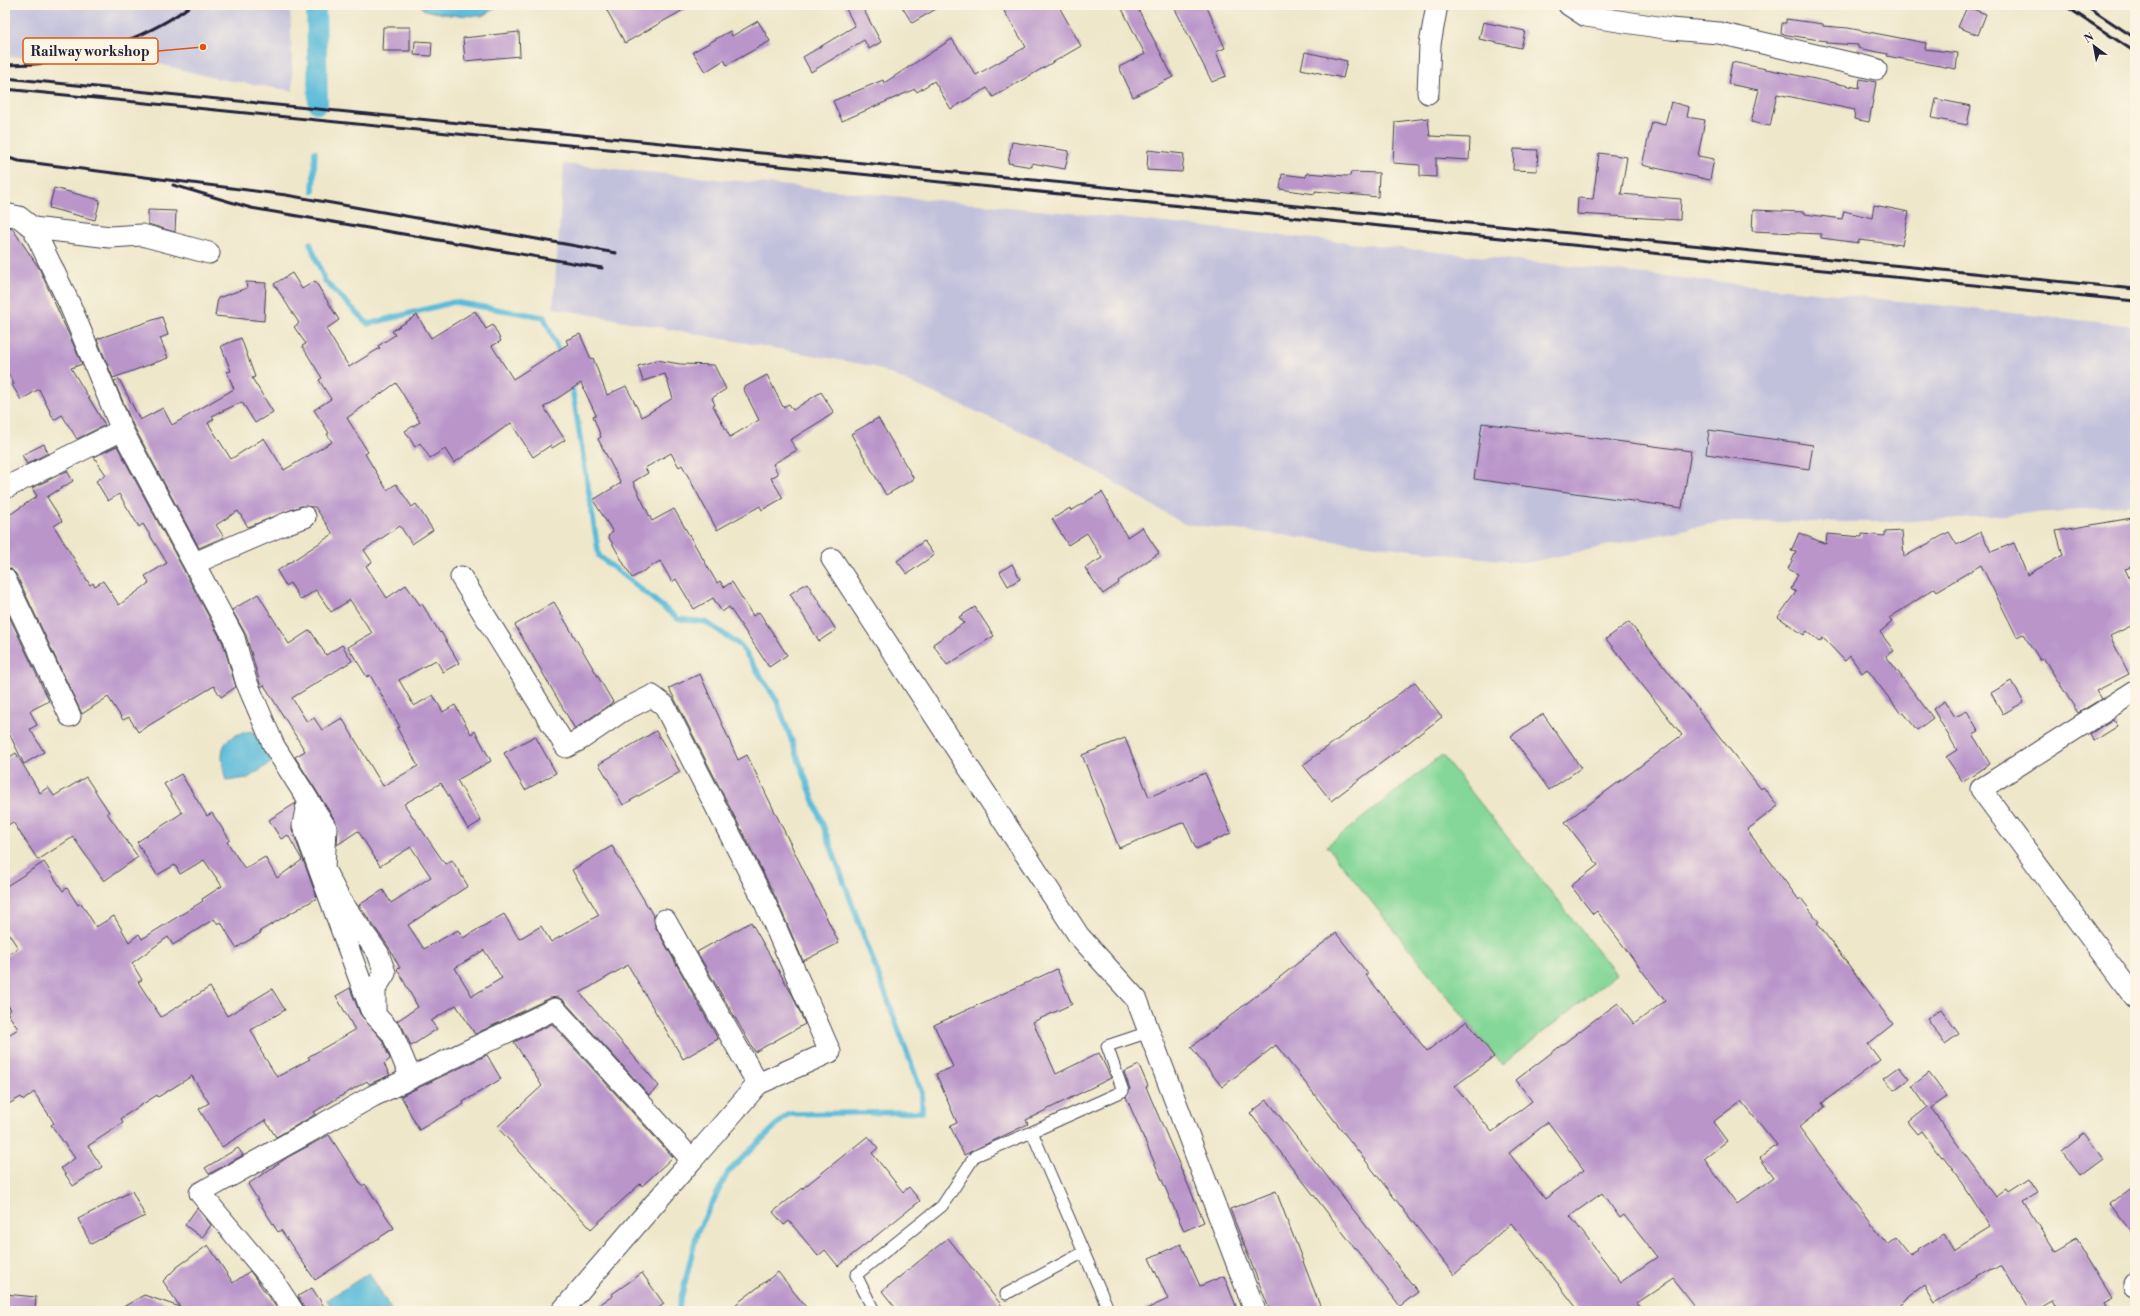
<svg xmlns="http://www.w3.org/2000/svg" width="2140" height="1316" font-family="'Libre Bodoni',serif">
<rect width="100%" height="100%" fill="#fcf5e5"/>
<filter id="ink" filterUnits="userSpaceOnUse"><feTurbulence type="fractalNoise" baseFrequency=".025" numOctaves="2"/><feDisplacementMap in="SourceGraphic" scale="8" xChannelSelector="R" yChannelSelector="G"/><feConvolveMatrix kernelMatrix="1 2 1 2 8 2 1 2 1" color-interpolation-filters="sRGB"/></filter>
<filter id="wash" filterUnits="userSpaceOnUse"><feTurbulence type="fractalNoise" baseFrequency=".012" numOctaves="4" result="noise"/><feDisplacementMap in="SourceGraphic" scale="16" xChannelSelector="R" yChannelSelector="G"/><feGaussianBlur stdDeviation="0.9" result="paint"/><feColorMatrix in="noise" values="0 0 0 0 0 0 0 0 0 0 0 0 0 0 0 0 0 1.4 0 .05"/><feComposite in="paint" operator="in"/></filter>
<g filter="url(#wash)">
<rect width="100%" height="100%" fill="#eee7ca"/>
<path fill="#c2c1dc" d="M5 5H290L293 91 214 78 129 56 104 41 68 38 61 55 5 57Z
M564 164 1100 216 2135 326V503L2082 510 1897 522H1720L1526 563 1184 524 1050 444 872 366 553 308Z"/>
<path fill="#84d798" stroke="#537c6a" d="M1442 755 1616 974 1502 1065 1327 846Z"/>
<path fill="#5bbbd9" stroke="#3e6e8a" d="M421 5H501L482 16 450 15 424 10Z
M252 731 263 745 272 762 248 778 226 781C219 752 218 736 252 731Z
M369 1273 392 1311H333L327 1300Z"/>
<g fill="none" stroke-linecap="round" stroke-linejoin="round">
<path stroke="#5bbbd9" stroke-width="5.5" d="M313 191 315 152
M310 243 325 281 368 324 454 302 544 317 561 356
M571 381 599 556 678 619 706 622 741 646 777 701 922 1093V1112L788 1114 728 1172 697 1233 678 1311"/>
<path stroke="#5bbbd9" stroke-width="20" d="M316 5 318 104"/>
</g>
<g id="blocks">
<path fill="#b995ca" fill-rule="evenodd" d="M604 5H692L625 43Z
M844 5H861L881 42 869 49 864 40 811 72 803 57 855 26Z
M901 5H943L912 23Z
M1015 5H1058L1081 46 993 97 987 88 951 109 934 81 917 92 915 89 842 121 833 101 883 80 884 83 952 39 976 75 1026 47 1004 11Z
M1120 5H1136L1173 77 1133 97 1119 67 1145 54Z
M1173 5H1206L1225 48 1216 52 1226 76 1212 82Z
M1967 7 1986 14 1978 35 1958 27Z
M1786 19 1823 24V26L1848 28 1926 43 1925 49 1958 53 1956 69 1887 56 1888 54 1858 48V45L1826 43V41L1781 34 1782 23H1786Z
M758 21 770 41 727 65 724 60 705 72 693 52 730 31 732 36Z
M1483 22 1525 31 1521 48 1479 39Z
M383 27H410V51H382Z
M519 32 520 56 465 61 463 38Z
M415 41 432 42 431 56 414 55Z
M1305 52 1347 61 1343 78 1301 69Z
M1732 62 1859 88 1860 79 1876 82 1869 122 1854 119 1855 110 1777 94 1770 126 1751 122 1759 90 1728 84Z
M1936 99 1971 106 1967 125 1932 118Z
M1671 102 1689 107 1687 117 1705 120 1698 156 1714 159 1710 180 1642 165 1652 122 1665 125Z
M1428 118 1430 136 1470 138 1469 160 1436 158V177L1420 176V165L1393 163 1395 122Z
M1012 142 1069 151 1065 169 1032 163V167L1008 163Z
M1514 149 1538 150 1537 171 1513 170Z
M1148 150 1184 154 1182 172 1147 170Z
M1599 153 1627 157 1621 194 1681 199 1680 220 1577 214 1578 198 1593 199Z
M1351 172 1379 173 1378 197 1315 191V194L1280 189 1282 174 1306 177 1307 173 1346 176H1350Z
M54 188 100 200 95 220 49 208Z
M1874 205 1909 212 1902 245 1859 240V243L1821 238V234L1752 231 1753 210 1805 212V214L1842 219 1844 211 1872 218Z
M148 210 176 211 175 232 148 224Z
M5 226 12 228 39 268 82 364 71 368 105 425 77 439 62 415 54 420 39 389 21 400 12 385 14 384 5 368Z
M292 273 302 289 315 281 339 320 326 329 349 367 380 348 378 346 395 335 392 331 417 315 431 338 475 311 486 329 493 325 501 341 492 346 513 379 568 344 566 340 580 334 591 359 593 358 607 395 626 386 642 417 673 398 665 374 643 381 638 366 657 360 680 364 714 365 726 389 712 398 715 405 713 406 730 437 759 420 743 388 767 375 783 407 789 404 793 410 821 392 834 413 790 440 797 450 773 464 778 474 771 478 783 498 762 510 760 506 717 530 682 465 679 467 671 453 645 468 648 473 633 482 652 521 674 509 717 583 720 581 724 587 732 582 753 616 759 612 787 655 769 667 729 607 722 612 713 598 694 609 676 579 672 582 660 561 632 578 608 536 613 532 593 500 621 483 598 439 601 437 593 416 596 415 581 383 544 407 565 440 552 448 551 445 533 457 511 423 454 463 445 449 430 458 420 443 415 447 405 431 420 422 396 383 347 418 368 452 365 454 387 490 396 484 412 507 416 504 433 530 412 544 400 526 364 550 372 562 366 566 387 598 406 585 420 605 422 604 440 633 441 632 459 663 443 672 436 660 399 680 414 706 433 695 443 712 455 705 471 734 475 731 491 761 457 780 481 821 468 829 441 783 404 804 445 864 452 860 468 886 408 925 424 949 458 930 463 938 504 914 519 939 541 926 551 942 599 915 572 870 612 846 654 917 655 926 718 1039 683 1059 628 965 580 993 659 1086 649 1095 564 1001 558 997 550 998 475 1034 456 1005 431 1021 437 1029 411 1046 403 1028 397 1021 418 1007 397 969 400 968 388 946 359 905 383 890 391 903 431 877 411 847 380 866 358 831 337 845 338 829 336 822 295 757 305 751 264 685 261 687 246 635 232 610 258 594 289 644 310 630 326 655 342 645 352 661 292 698 307 722 314 718 322 730 342 718 383 786 418 766 397 728 400 727 370 675 367 677 348 647 372 633 350 600 331 612 316 590 301 600 290 583 286 586 277 571 333 534 315 507 301 506 248 527 238 511 216 525 224 537 199 548 133 425 114 381 119 379 140 420 163 408 172 425 234 389 227 372 231 371 221 346 241 338 255 377 252 378 273 412 255 423 242 402 212 416 214 419 208 423 231 459 264 438 284 470 332 442 327 434 329 433 314 410 331 399 319 380 322 378 302 346 306 344 294 327 299 323 274 284ZM484 950 502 978 472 996 455 968Z
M246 282 266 283 264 321 215 316 218 298 247 288Z
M162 317 168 335 160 338 168 358 113 378 97 339Z
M878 418 914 479 886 495 851 434Z
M1482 423 1691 451 1682 508 1474 479Z
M1709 430 1813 445 1809 469 1706 454Z
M44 444 48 453 27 464 22 455Z
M117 446 223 643 236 687 221 697 214 686 138 732 129 717 123 720 108 697 82 714 16 574 11 569 5 567V518L37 496 32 488 67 471 73 481 47 497 62 521 54 526 90 585 93 583 95 586 103 581 119 605 149 583 145 576 167 563 143 524 139 527 119 494 108 501 96 481 106 475 94 457Z
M1102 492 1127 537 1142 527 1159 553 1118 581 1119 583 1103 594 1085 568 1102 558 1087 533 1068 545 1052 519 1070 508 1071 511Z
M2132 518 2135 533V566L2125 569 2135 590V624L2110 636 2129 674 2096 691 2101 699 2078 713 2044 659 2040 660 2023 634 2017 637 1981 565 1937 591 1935 588 1908 606 1889 618 1892 622 1880 632 1894 651 1886 656 1933 718 1917 730 1903 712 1901 714 1867 669 1862 673 1850 656 1845 661 1823 638 1820 642 1807 631 1804 635 1778 617 1796 592 1791 589 1798 574 1788 569 1796 552 1791 551 1799 533 1826 544 1827 534 1862 537V534L1885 536V532L1902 531 1904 557 1949 532 1957 545 1981 532 1991 552 2014 543 2027 575 2063 555 2056 531Z
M924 541 934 555 907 574 897 561Z
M1012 564 1020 579 1008 586 1000 572Z
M807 583 836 630 819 641 790 594Z
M554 602 613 702 575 729 515 625Z
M5 607 49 701 30 711 37 725 30 729 44 752 24 764 5 725Z
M975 607 994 636 947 665 933 644 964 623 959 617Z
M1629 622 1761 789 1763 787 1778 806 1747 830 1799 900 1801 898 1819 922 1817 923 1893 1024 1868 1044 1880 1060 1822 1103 1825 1107 1799 1127 1886 1243 1895 1236 1910 1255 1944 1234 1954 1251 1991 1228 1961 1182 1922 1131 1918 1134 1908 1122 1927 1107 1912 1086 1929 1073 1947 1097 1931 1108 1996 1197 2007 1189 2009 1192 2029 1179 2038 1193 2023 1202 2055 1252 2077 1239 2112 1297 2105 1301 2111 1311H2059L2053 1300 2035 1311H2029L2001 1264 1935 1303 1925 1286 1891 1311H1698L1673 1279 1637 1303 1643 1311H1579L1511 1223 1454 1275 1276 1045 1222 1087 1191 1047 1336 933 1368 974 1366 975 1427 1051 1467 1021 1494 1057 1455 1086 1492 1132 1532 1101 1516 1080 1593 1021 1618 1003 1634 1024 1665 1001 1597 911 1593 914 1571 886 1598 865 1565 822 1682 735 1606 639ZM1741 1101 1777 1145 1760 1158 1774 1177 1737 1204 1704 1159 1727 1141 1713 1122ZM1548 1122 1584 1170 1545 1199 1509 1153ZM1602 1193 1620 1218 1624 1215 1657 1257 1621 1282 1570 1216Z
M700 674 738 760 747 755 839 943 803 961 776 898 669 688Z
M2011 681 2024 702 2003 714 1991 693Z
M1415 682 1442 717 1331 801 1303 765Z
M1945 701 1955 717 1967 711 1979 732 1973 735 1990 764 1963 782 1946 757 1957 750 1933 709Z
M1543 714 1581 768 1549 790 1511 736Z
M2113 719 2118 726 2094 741 2090 734Z
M656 731 680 772 623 805 599 764Z
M535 736 556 773 525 790 504 753Z
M1125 738 1149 797 1205 773 1231 833 1196 849 1184 822 1119 848 1082 755Z
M16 753 40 793 48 787 54 796 86 777 109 812 107 813 138 857 104 881 73 837 38 860 13 822 5 827V760Z
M181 774 207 816 212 813 230 840 227 842 245 869 265 857 277 878 302 860 288 835 281 839 269 820 296 803 292 829 317 898 260 931 261 933 236 948 221 922 218 924 214 919 173 945 168 937 132 963 142 980 138 982 161 1017 210 987 227 1016 272 989 285 1010 251 1030 261 1049 260 1050 277 1077 310 1059 308 1057 355 1030 336 996 350 988 360 1014 382 1040 390 1059 384 1064 390 1075 369 1084 367 1081 314 1112 316 1114 276 1137 265 1120 222 1147 199 1109 209 1103 192 1076 158 1097 157 1095 121 1118 123 1123 88 1146 102 1167 73 1186 61 1168 75 1158 51 1125 54 1123 34 1092 24 1100 21 1097 5 1106V1037L18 1029 7 1012 11 1010 5 1000V957L18 948 5 928V887L44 862 63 891 67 888 78 905 81 903 96 927 114 916 129 942 139 934 142 939 203 901 202 899 222 886 204 860 180 874 175 865 157 875 137 842 182 813 164 784Z
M751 922 793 996 805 1024 755 1052 697 952Z
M1057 969 1072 1004 1033 1022 1056 1074 1099 1053 1111 1078 1026 1120 1028 1124 964 1155 950 1126 957 1123 936 1074 953 1067 934 1025Z
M1941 1009 1959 1034 1945 1044 1927 1019Z
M552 1024 673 1157 642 1186 640 1184 591 1229 497 1127 542 1086 514 1042Z
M487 1055 501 1079 463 1102 464 1104 419 1130 401 1096Z
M1139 1065 1148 1086 1146 1087 1204 1222 1184 1231 1126 1097 1130 1089 1124 1072Z
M1899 1067 1909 1079 1894 1090 1884 1078Z
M1267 1100 1418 1292 1400 1306 1250 1113Z
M2084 1133 2103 1158 2080 1175 2061 1151Z
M329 1135 362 1186 365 1184 394 1228 315 1280 281 1230 278 1232 248 1184 288 1157Z
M868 1136 878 1148 872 1153 903 1192 909 1187 920 1201 838 1266 825 1250 818 1256 789 1221 784 1225 773 1212Z
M238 1148 243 1155 209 1174 205 1168Z
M2135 1185V1237L2110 1204Z
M132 1191 145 1216 91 1244 78 1219Z
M1276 1191 1322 1311H1270L1230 1209Z
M197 1208 211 1225 202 1238 185 1225Z
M948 1238 1006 1311H898L882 1291Z
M1181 1244 1200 1286 1224 1276 1238 1311H1142L1168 1299 1149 1258Z
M208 1245 233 1283 250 1271 279 1311H116L144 1295 180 1307 163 1281 177 1267Z
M778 1272 809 1311H727Z
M642 1273 664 1304 654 1311H589L613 1296 612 1294Z
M312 1288 327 1311H305L298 1296Z
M5 1294 36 1297 35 1311H5Z"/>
</g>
</g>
<g filter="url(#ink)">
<use href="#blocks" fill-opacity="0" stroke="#414050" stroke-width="1"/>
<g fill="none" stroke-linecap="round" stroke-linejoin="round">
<g stroke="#414050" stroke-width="13">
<path id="service" d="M1006 1294 1084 1252
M874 1311 856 1275 942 1206 975 1156 1032 1132
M1109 1311 1032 1132 1123 1091 1107 1046 1149 1032"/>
</g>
<g stroke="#414050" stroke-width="23">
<path id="minor" d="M1569 5 1586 16 1671 29 1719 33 1876 69
M1428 93 1430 44 1437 5
M5 214 19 217 33 228 69 303 122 430 234 638 246 681 274 746 326 828 324 869 340 900 378 953 385 973 375 989V1015L392 1033 411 1078
M33 228 110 237 142 235 209 253
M5 488 122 430
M832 559 1079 936 1137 1000 1255 1311
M195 563 287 523 305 517
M461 577 566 747 581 739 622 711 652 696 664 705 765 903 830 1052 758 1084
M5 579 70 716
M2135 691 1981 789 2135 998
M306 809 303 825 371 1010
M665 920 758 1084 692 1160
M2135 1284V1287
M293 1311 274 1282 200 1193 373 1096 555 1009 692 1160 562 1311"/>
</g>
<use href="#service" stroke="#fff" stroke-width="11"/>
<use href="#minor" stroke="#fff" stroke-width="21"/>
<path stroke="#22223b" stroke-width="3" d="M2064 5 2135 52
M2085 5 2135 38
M5 65C18 64 32 65 45 63 92 57 154 34 191 5
M5 78 2135 289
M5 89 2135 301
M5 157 19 161 286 195 616 253
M173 185 251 208 602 268"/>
</g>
</g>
<path fill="none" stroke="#de560e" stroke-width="1.5" d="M203 47L158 51"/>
<circle fill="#de560e" stroke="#fcf5e5" stroke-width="1.5" cx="203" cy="47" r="4"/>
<rect fill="#fcf5e5" stroke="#de560e" stroke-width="1.5" x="23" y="38" width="135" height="26" rx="4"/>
<g font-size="14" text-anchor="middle" font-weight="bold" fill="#22223b">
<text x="90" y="56">Railway workshop</text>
</g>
<rect width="2140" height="1316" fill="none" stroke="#fcf5e5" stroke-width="20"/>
<g transform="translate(2094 46) rotate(328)" stroke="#fcf5e5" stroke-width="3" paint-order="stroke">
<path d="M0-3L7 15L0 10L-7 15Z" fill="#22223b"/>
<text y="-6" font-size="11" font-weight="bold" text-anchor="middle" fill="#22223b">N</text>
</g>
</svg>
